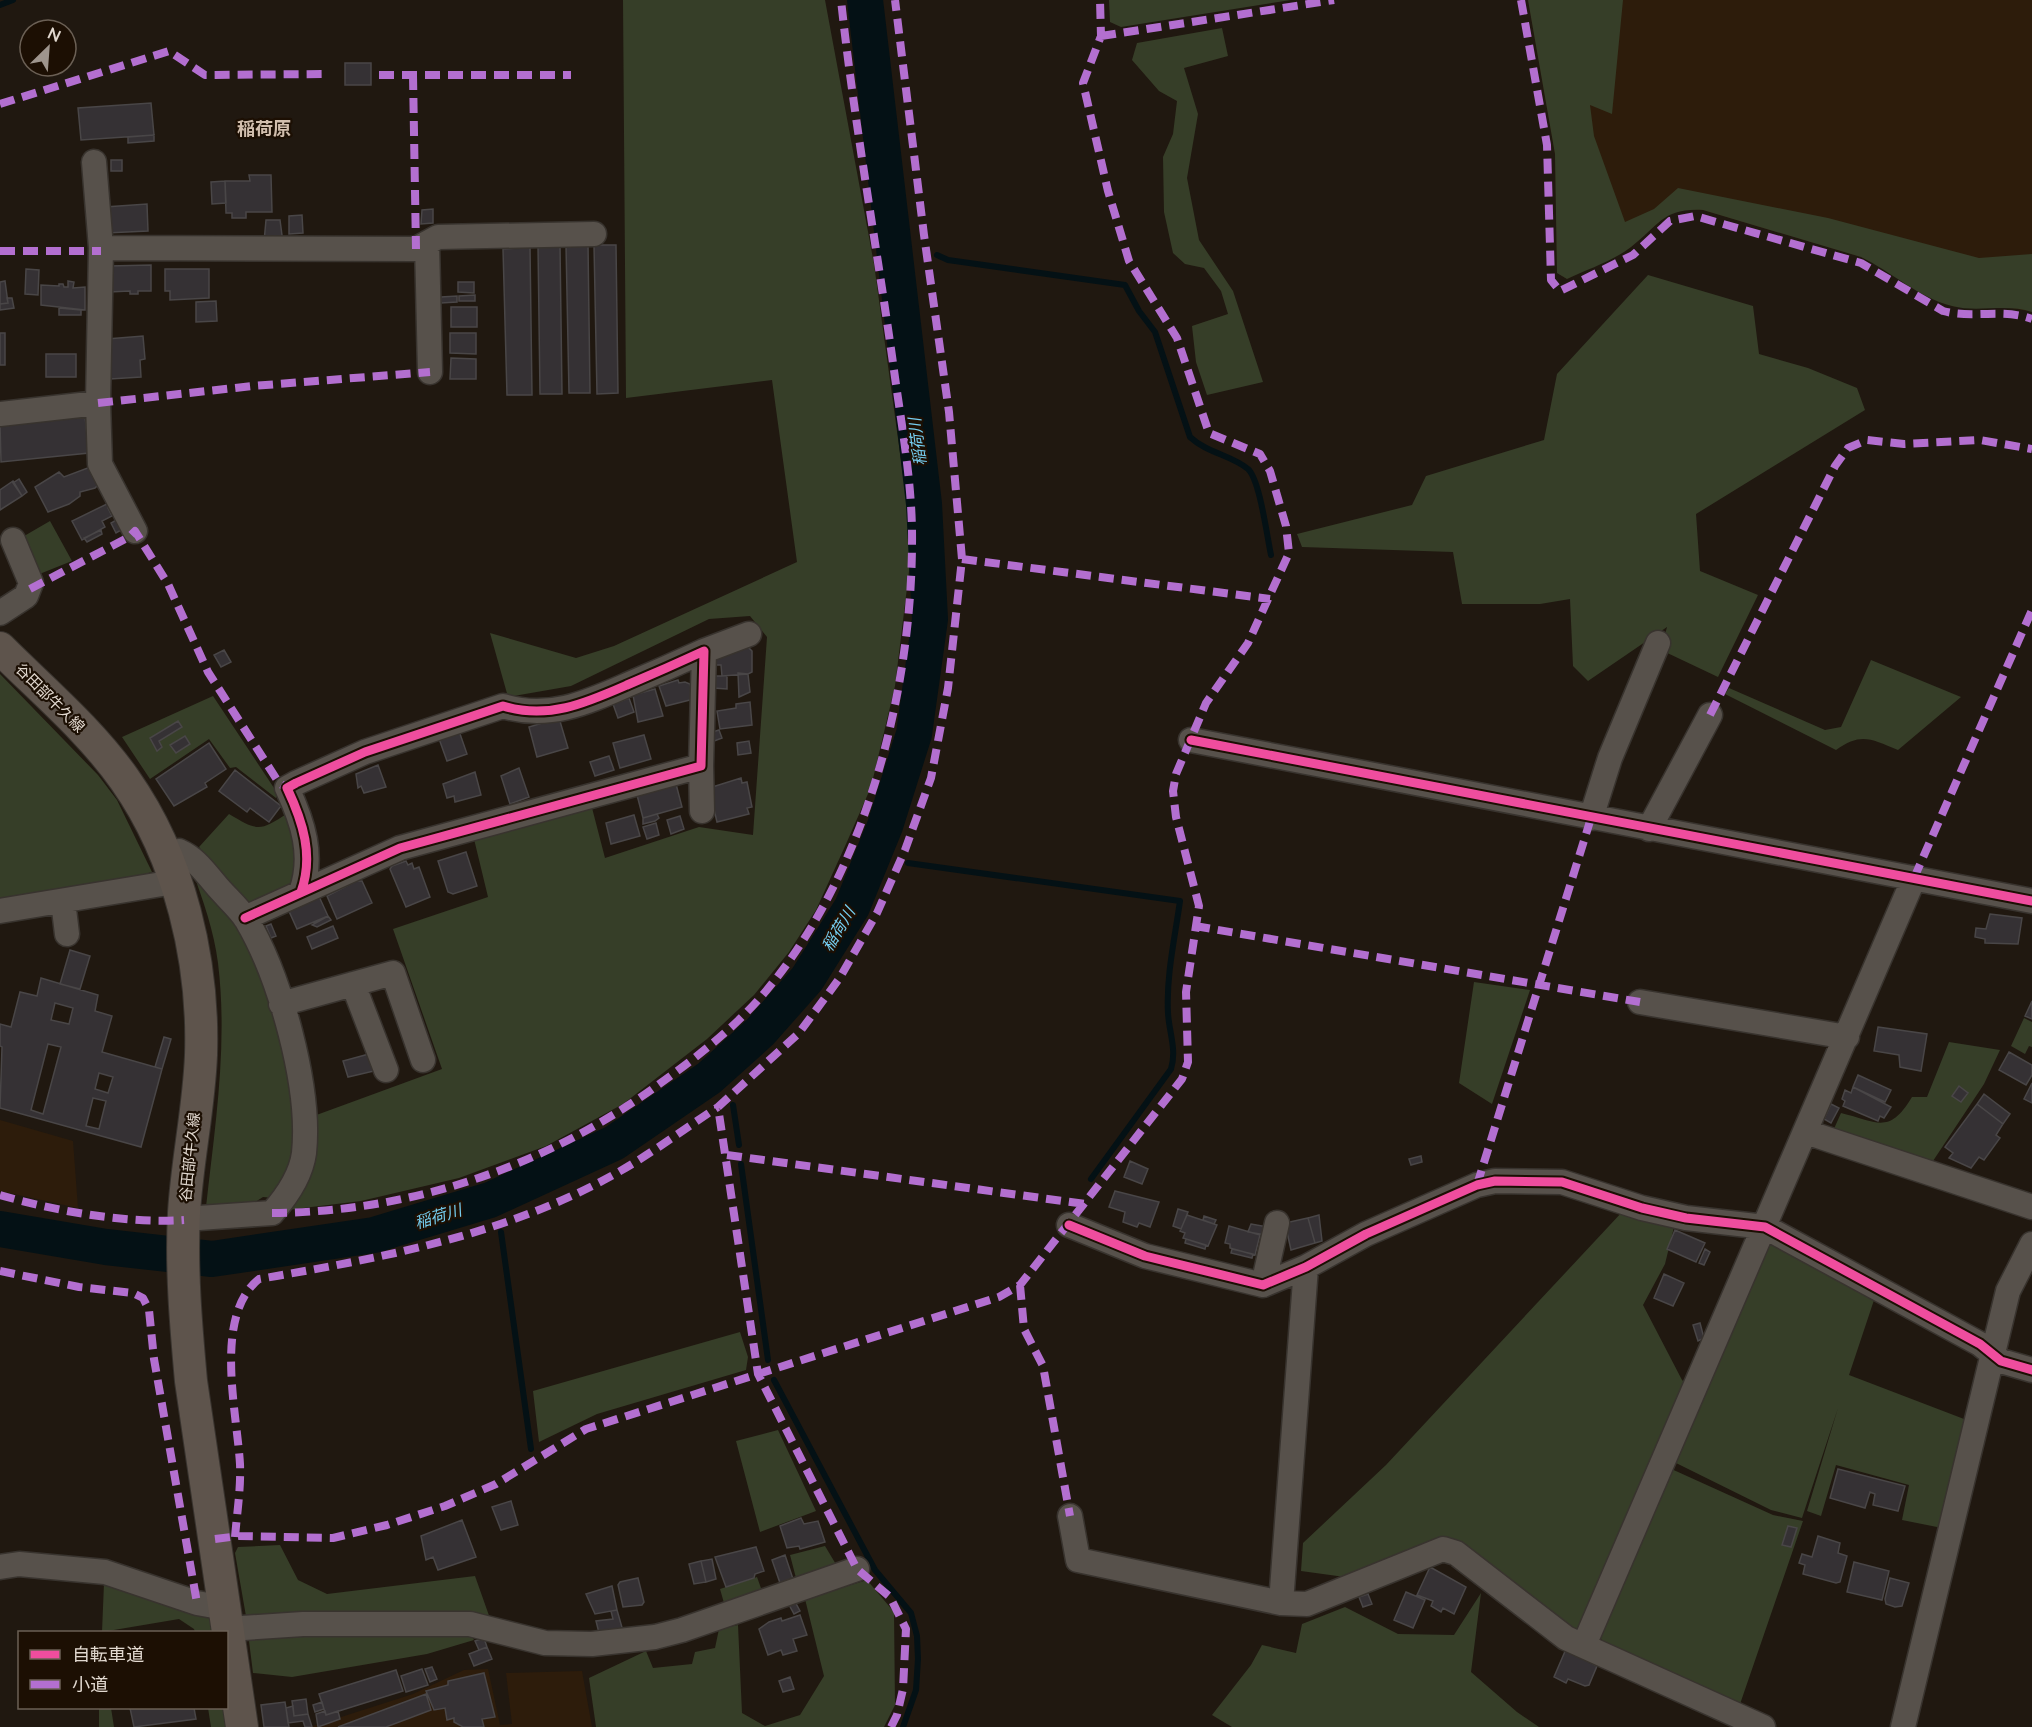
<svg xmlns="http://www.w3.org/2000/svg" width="2032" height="1727" font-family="Lato,'Noto Sans JP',sans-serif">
<rect width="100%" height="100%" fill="#201810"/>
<path fill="#2d1c0b" d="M1528 0H2032V312L2002 306 1955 307 1935 300 1886 269 1861 257 1703 210 1683 209 1668 214 1630 248 1567 279 1557 273 1555 154Z
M0 1120 73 1141 78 1208 0 1191Z
M488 1669 500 1725 512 1724 506 1673 582 1671 592 1727H310L413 1694 464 1670Z"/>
<path fill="#363e28" d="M623 0H825L874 264 907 504 910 563 895 686 871 787 846 844 816 910 789 952 754 995 707 1039 623 1104 546 1146 459 1178 361 1201 287 1210 311 1117 442 1069 393 929 488 897 474 839 591 804 605 858 699 827 753 835 767 637 750 616 709 619 571 686 508 697 490 633 576 658 614 646 797 562 772 380 626 398Z
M1109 0H1291L1121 27 1110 22Z
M1528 0H1623L1612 114 1590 105 1594 136 1625 222 1654 209 1678 188 1828 218 1979 258 2032 254V312C2006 303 1978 313 1952 306 1919 298 1892 272 1861 257L1703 210C1662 208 1660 225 1631 247 1613 261 1588 269 1567 279L1557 273 1555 154Z
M1222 28 1228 56 1184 68 1198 114 1187 178 1199 240 1233 291 1263 382 1207 395 1196 362 1192 326 1228 314 1221 291 1204 268 1185 264 1173 253 1164 212 1163 157 1173 134 1177 101 1159 91 1132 60 1137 43Z
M1648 275 1753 306 1759 354 1808 368 1857 388 1865 410 1696 514 1700 571 1758 595 1718 677 1661 650 1667 627 1588 681 1573 666 1570 599 1540 604H1462L1453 552 1302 547 1297 534 1412 505 1426 476 1544 440 1557 374Z
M50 521 72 561 37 575 19 539Z
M1871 660 1961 697 1898 750C1871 739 1861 732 1836 750L1725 694 1729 688 1825 730 1841 727Z
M0 674 98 775 117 800 152 872 96 887 0 900Z
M213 696 278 794 276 798 236 767 230 768 209 739 150 779 122 737Z
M288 813 297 835 293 886 248 909 199 847 229 814C258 831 259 832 288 813Z
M192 870 210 887 257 953 287 1055 298 1140 292 1172 275 1198 263 1197 249 1206 206 1207C215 1126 228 1045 218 963 214 931 203 900 192 870Z
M1474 982 1530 990 1492 1104 1459 1083Z
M2024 1018 2032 1022V1047L2029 1046 2025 1054 2011 1046Z
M1949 1042 2000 1050 1984 1084 1933 1161 1833 1131 1841 1113C1878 1122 1889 1135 1912 1097H1927Z
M1623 1211 1674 1227 1665 1264 1643 1305 1682 1380 1689 1386 1580 1629 1569 1632 1462 1549 1352 1578 1301 1571 1303 1543 1386 1465Z
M1774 1244 1875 1297 1849 1375 1964 1419 1942 1528 1902 1520 1909 1485 1836 1465 1821 1516 1807 1511 1838 1408 1802 1518 1771 1510 1676 1463 1763 1248Z
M740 1332 748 1357 746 1370 597 1414 539 1442 533 1391Z
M778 1430 816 1511 760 1532 736 1441Z
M1667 1467 1773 1515 1803 1521 1739 1707 1610 1648 1598 1636Z
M280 1545 298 1580 327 1594 475 1576 492 1624 247 1622 235 1553 238 1547Z
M825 1546 837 1566 796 1578 790 1555Z
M757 1577 762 1591 724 1603 720 1589Z
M867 1580 894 1612 895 1705 884 1727H596L589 1678 646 1651 653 1668 692 1664 695 1652 715 1648 719 1629 738 1625 742 1713 765 1726 800 1715 824 1676 805 1599Z
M104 1583 212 1617 214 1632H195L194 1629 179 1619 102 1632Z
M1481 1593 1471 1672 1517 1712 1539 1727H1232L1212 1715 1251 1665 1262 1645 1296 1653 1302 1624 1345 1607 1398 1634 1454 1635Z
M468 1630 474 1640 427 1654 292 1677 253 1673 248 1633Z
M99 1708H111L114 1727H99Z
M208 1708H223L226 1727H211Z"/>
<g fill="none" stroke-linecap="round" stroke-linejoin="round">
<path stroke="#041115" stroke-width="6" d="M0 5 13 0
M937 255 948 260 1125 285 1139 311 1155 332 1190 437C1207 453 1231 455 1248 469 1260 480 1267 537 1271 555
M908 863 1180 901C1175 937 1166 976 1168 1013 1169 1032 1177 1050 1171 1069L1091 1179
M733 1105 739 1145
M741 1164 768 1360
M501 1232 531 1449
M774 1380 875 1570 911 1613 917 1636 918 1659 916 1690 903 1727"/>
<path stroke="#041115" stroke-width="36" d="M0 1229 106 1247 212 1259 374 1235 490 1200 614 1143 709 1078 760 1032 807 979 852 907 885 826 914 734 930 619 924 504 865 0"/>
</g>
<path fill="#353134" stroke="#494647" stroke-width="1.5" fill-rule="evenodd" d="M345 63H371V85H345Z
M151 103 154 135 81 140 78 108Z
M154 135V141L128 143V137Z
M111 160H122V171H111Z
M249 175H271L272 212H246V218H232V213H226L225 181H250Z
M225 181 226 203 212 204 211 182Z
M147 204 148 231 106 233 105 207Z
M433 209V223L421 224 422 210Z
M302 215 303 233 289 234V216Z
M266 220H280L283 243 264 242Z
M588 244 590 393H569L566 245Z
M538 245H560L562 394H540Z
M594 245H616L618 393 597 394Z
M530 247 532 395H507L503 249Z
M151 265V291H138V294H130V291L109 292V266Z
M26 269 39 270 38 295 25 294Z
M165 269H209V298L170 300V291H165Z
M5 281 8 303 0 304V282Z
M68 281 74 282 73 288 85 287V310L41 305V285L59 286V284H63L64 287H68Z
M458 282H474V293L458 292Z
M475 295V301H459V296Z
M457 296V302L441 303V297Z
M7 298H12L14 308 0 310V304L8 303Z
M216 301 217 321 196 322V302Z
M451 307H477V327H451Z
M59 308 81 310V315H59Z
M0 333H5V365H0Z
M450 333H476V354L450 353Z
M143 336 145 359 140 360 141 377 110 379 107 339Z
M46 354H76V377H46Z
M451 358 476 359V379H450Z
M85 416 89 453 1 462 0 424Z
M93 466 98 485 95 488 80 492V496L69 504 48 512 35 487 59 472 64 477Z
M19 479 27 492 22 496 13 483Z
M13 481 22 496 0 510V490Z
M111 502 113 506 108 508 112 516 102 521 105 527 82 540 72 521Z
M118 519 123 529 116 533 111 523Z
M101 530 102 534 87 542 84 538Z
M733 648H749L752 651V672L748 674 722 676 721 665H716L715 656Z
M224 650 231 662 221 667 214 655Z
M738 673 748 674 750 692 739 697Z
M713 676H727V689L713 688Z
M678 680 679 683 685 682 690 684 694 699 666 706 659 686Z
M655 689 663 716 638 722 633 695Z
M629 698 634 712 618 718 613 704Z
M750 702 752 725 720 729 717 711 736 708V704Z
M559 718 568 748 537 757 529 727Z
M178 721 182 727 159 741 162 747 157 751 150 738Z
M458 728 467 754 447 761 438 736Z
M719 730 722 738 709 743V733Z
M644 735 651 759 620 768 613 743Z
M185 736 190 744 176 753 170 745Z
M749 741 751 753 738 755 737 743Z
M209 743 226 769 205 783 207 787 174 806 156 779Z
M609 756 614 770 595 776 590 762Z
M378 765 386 787 364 793 361 786 358 788 356 774Z
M519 768 529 797 510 804 501 776Z
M235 770 281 806 269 822 250 808 247 812 219 791Z
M475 772 481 795 455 802 454 796 447 798 443 784Z
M741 778 742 783 747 782 752 807 747 808 749 814 717 822 709 788Z
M676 784 682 807 643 818 637 795Z
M657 814 659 818 655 821 643 824V818Z
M634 815 640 836 611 844 606 823Z
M680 816 684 829 671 834 667 820Z
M656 823 659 835 647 839 643 827Z
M466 852 477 886 453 894 448 892 438 861Z
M406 861 408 865 412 863 414 869 419 867 430 897 406 907 390 869 392 866Z
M356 881H362L372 903 337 919 327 896Z
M317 892 328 916 297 929 288 909Z
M1990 914 2022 918 2018 944 1985 943V939L1975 937 1976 928 1986 929Z
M328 916 331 920 317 927 312 925Z
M271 924 276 936 271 938 266 926Z
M333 926 338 938 312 949 307 937Z
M70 950 90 956 80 989 60 984Z
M41 978 98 995 95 1011 112 1016 102 1052 162 1069 141 1147 0 1108 2 1047 0 1046V1024L11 1027 20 992 37 996ZM55 1003 73 1008 69 1024 51 1020ZM48 1044 61 1047 43 1114 31 1110ZM99 1073 113 1077 108 1093 95 1089ZM93 1098 106 1101 99 1129 86 1126Z
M2032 1001V1019L2025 1016Z
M1878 1027 1927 1034 1921 1071 1900 1067 1899 1055 1874 1051Z
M164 1037 171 1039 162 1069 155 1067Z
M2009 1052 2032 1065V1075L2026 1085 1999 1070Z
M369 1054 374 1071 348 1077 343 1061Z
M1858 1075 1891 1090 1885 1102 1853 1087Z
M2032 1083V1103L2024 1099Z
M1959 1086 1968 1093 1961 1102 1952 1096Z
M1853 1087 1891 1107 1884 1118 1880 1116 1878 1121 1843 1106 1845 1101 1842 1099 1845 1090 1851 1093Z
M1984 1094 2010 1114 2003 1124 1977 1104Z
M1831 1104 1839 1108 1831 1123 1824 1119Z
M1977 1104 2003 1124 1996 1135 2000 1138 1984 1160 1979 1157 1971 1168 1949 1158 1953 1153 1945 1147Z
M1421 1156 1422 1162 1411 1165 1409 1159Z
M1130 1161 1148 1169 1142 1184 1124 1177Z
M1115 1191 1159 1202 1150 1227 1139 1223 1137 1227 1123 1222 1125 1212 1109 1207Z
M1178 1209 1188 1212 1181 1229 1173 1226Z
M1187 1215 1217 1225 1208 1246 1183 1238 1185 1233 1180 1231Z
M1319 1215 1322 1241 1315 1243 1308 1218Z
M1204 1216 1216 1220 1214 1224 1203 1220Z
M1308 1218 1315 1243 1291 1250 1285 1223Z
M1251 1224 1268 1227 1266 1235 1248 1232Z
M1229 1226 1260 1235 1255 1255 1230 1248V1244L1225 1243Z
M1675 1230 1705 1243 1696 1262 1667 1249Z
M1186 1239 1206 1245 1205 1249 1185 1243Z
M1232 1249 1253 1254 1252 1258 1231 1253Z
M1705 1249 1710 1252 1704 1265 1699 1263Z
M1664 1274 1684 1283 1673 1306 1654 1298Z
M1700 1323 1704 1338 1698 1341 1693 1325Z
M1838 1469 1905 1486 1898 1511 1873 1505 1875 1494 1870 1492 1865 1508 1830 1498Z
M511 1501 518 1525 501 1530 492 1507Z
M801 1518 804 1524 818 1521 825 1542 800 1549 799 1546 787 1548 780 1526Z
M462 1520 476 1557 438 1570 433 1557 426 1560 421 1536Z
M1788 1526 1797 1528 1791 1547 1782 1545Z
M1818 1536 1840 1543 1838 1553 1847 1556 1840 1582 1836 1583 1803 1574 1805 1565 1799 1563 1802 1554 1812 1557Z
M756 1547 764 1571 755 1574 754 1578 726 1587 715 1557Z
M785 1555 793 1579 780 1583 772 1560Z
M712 1559 716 1579 706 1582 701 1561Z
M701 1561 706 1582 694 1584 689 1564Z
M1854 1562 1889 1571 1882 1600 1847 1592Z
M1430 1567 1466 1587 1454 1614 1443 1608 1441 1612 1431 1606 1433 1601 1417 1595Z
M638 1578 644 1602 642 1605 623 1607 618 1585 620 1582Z
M1890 1578 1909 1583 1902 1606 1895 1607 1886 1604 1885 1599Z
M612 1586 617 1610 595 1614 586 1594Z
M1406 1592 1425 1600 1413 1628 1394 1620Z
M1368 1594 1372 1604 1363 1607 1359 1597Z
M793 1598 800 1611 794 1614 787 1601Z
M617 1610 623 1631 600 1637 596 1621 613 1619 611 1611Z
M800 1615 807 1635 793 1639 797 1651 783 1655 781 1650 768 1655 759 1629 769 1622 781 1618 782 1621Z
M484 1638 487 1647 479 1650 475 1641Z
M487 1647 492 1659 474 1666 469 1654Z
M1566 1649 1597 1666 1589 1685 1585 1686 1568 1679 1566 1683 1554 1677Z
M432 1667 437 1679 430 1682 425 1669Z
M422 1669 428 1685 406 1692 401 1676Z
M396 1670 403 1691 326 1715 319 1694Z
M484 1673 495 1717 482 1719 484 1727H463L454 1722V1718L447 1720 445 1708 434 1710 426 1691 448 1685V1681Z
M790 1677 794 1689 783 1692 779 1681Z
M426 1694 431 1710 386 1727H338Z
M306 1699 308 1714 294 1716 292 1701Z
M285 1702 289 1727H264L261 1705Z
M322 1702 324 1709 315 1712 313 1705Z
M293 1706 294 1716 308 1714 312 1727H305L303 1721 288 1723 286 1708Z
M130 1708H194L196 1719 134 1727Z
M325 1711 326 1715 338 1711 340 1719 318 1727 316 1714Z"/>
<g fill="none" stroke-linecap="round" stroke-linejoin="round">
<g stroke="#38332e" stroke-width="27">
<path id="minor" d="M94 162 101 248
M427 243 430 372
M0 414 98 403
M135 531 100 464 98 403 101 248 416 249 438 237 594 234
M0 613 26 596 31 583 13 540
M704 651 749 634
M1191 740 2032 901
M701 766 702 811
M1591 818 1610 758 1658 643
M1649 829 1710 715
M165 856 179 851C195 858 204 871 216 885 225 896 238 907 246 919 280 976 311 1087 304 1153 301 1176 287 1196 272 1213L199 1218 184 1216
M63 901 67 934
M0 911 174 882
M245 918 400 848 701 766 704 651C678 663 653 674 627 685 586 703 548 720 503 706L365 752 296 783 287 788C303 822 314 856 301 892
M353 984 386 1070
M1640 1002 1847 1037
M281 1004 393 973 423 1060
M1806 1132 2032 1207
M1069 1225 1145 1256 1263 1285 1306 1267 1366 1234 1477 1185 1495 1181 1562 1182 1642 1208 1686 1218 1765 1227 1980 1344 2001 1361 2032 1370
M1263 1285 1277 1223
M1070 1516 1078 1560 1281 1603 1307 1604 1443 1549 1456 1553 1566 1638 1763 1727
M0 1567 19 1564 105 1572 197 1603 225 1608
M1281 1603 1306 1267
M228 1629 303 1624H470L545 1643 592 1644 655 1637 682 1630 857 1569
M1584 1645 1914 878
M1903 1727 2008 1291 2032 1244"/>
</g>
<g stroke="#38332e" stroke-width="34">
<path id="major" d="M0 648C42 690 91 731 125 780 180 858 204 961 201 1055 199 1108 187 1161 184 1213 181 1269 186 1326 191 1381L242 1727"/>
</g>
<use href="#minor" stroke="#57514b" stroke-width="24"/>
<use href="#major" stroke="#5e544c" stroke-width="32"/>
<path stroke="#b36fd0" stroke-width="8" stroke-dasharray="15 8" stroke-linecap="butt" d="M1521 0 1547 145 1551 280 1560 291 1633 255 1670 221 1695 216 1861 263 1943 311C1972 319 2003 308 2032 319
M1101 36 1334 0
M379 75H571
M413 75 416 249
M0 104 169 51 205 75 329 74
M0 251H101
M98 403 253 386 430 372
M962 559 1270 599
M30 589 129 537 135 531 168 584 208 672 279 783 287 788
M1710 715 1835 466 1848 448 1867 440 1904 444 1980 440 2032 449
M1914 878 2032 610
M1195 926 1640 1002
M727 1155 1085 1204
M1477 1185 1591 818
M0 1195C55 1211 127 1224 184 1220
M272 1213C412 1212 546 1166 658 1085 697 1057 736 1027 766 991 865 873 911 696 912 545 913 484 901 423 893 363 876 242 854 121 841 0
M0 1271 79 1287 133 1293 143 1298 149 1310 154 1359 197 1603
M1020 1285 1024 1329 1043 1366 1070 1516
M235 1537C237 1513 241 1488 240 1464 237 1412 213 1316 259 1279 382 1258 505 1235 615 1174 651 1154 684 1129 718 1107
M215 1539 239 1536 333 1538 387 1525 445 1506 496 1484 586 1429 999 1297 1020 1285 1182 1079 1188 1062 1186 992 1199 906 1176 817 1173 791 1176 774 1206 703 1248 643 1289 553 1286 526 1270 471 1260 454 1209 433 1177 338 1129 261 1108 191 1083 83 1101 36 1100 0
M891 1727 897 1715 903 1689 906 1629 890 1597 857 1569 758 1374 718 1107 799 1033 839 979 877 913 905 850 931 778 948 688 962 559 949 412 924 235 895 0"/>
<g stroke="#1c0f03" stroke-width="13">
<path id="cycleway" d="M1191 740 2032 901
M245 918 400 848 701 766 704 651C678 663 653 674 627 685 586 703 548 720 503 706L365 752 296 783 287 788C303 822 314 856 301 892
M1069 1225 1145 1256 1263 1285 1306 1267 1366 1234 1477 1185 1495 1181 1562 1182 1642 1208 1686 1218 1765 1227 1980 1344 2001 1361 2032 1370"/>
</g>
<use href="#cycleway" stroke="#ef4d9e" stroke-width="9"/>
</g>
<g text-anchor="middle" stroke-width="4.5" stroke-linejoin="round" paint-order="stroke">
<g font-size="15" fill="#e2d9d0" stroke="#1c0f03">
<text transform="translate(50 698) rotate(45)" y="5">谷田部牛久線</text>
<text transform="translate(190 1157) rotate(-84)" y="5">谷田部牛久線</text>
</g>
<g font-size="16" font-style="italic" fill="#75cef1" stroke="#1c0f03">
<text transform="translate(917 442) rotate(-97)" y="6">稲荷川</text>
<text transform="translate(838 929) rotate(-59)" y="6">稲荷川</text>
<text transform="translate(438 1216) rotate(-17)" y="6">稲荷川</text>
</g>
<g font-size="18" font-weight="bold" fill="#d1bead" stroke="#1c0f03">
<text x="264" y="135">稲荷原</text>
</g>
</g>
<rect x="18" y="1631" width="210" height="78" fill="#1c0f03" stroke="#6b6055" stroke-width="1.5"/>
<rect x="30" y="1650" width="30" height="9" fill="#ef4d9e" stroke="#6b6055" stroke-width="1.5"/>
<text x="72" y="1661" font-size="18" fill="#e2d9d0">自転車道</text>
<rect x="30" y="1680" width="30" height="9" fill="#b36fd0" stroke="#6b6055" stroke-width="1.5"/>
<text x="72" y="1691" font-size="18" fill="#e2d9d0">小道</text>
<g transform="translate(48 48) rotate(25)"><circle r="28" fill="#1c0f03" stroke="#6b6055" stroke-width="1.5"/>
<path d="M0-4.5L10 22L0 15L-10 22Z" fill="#9e958d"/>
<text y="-9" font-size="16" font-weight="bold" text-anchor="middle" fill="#e2d9d0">N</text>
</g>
</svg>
